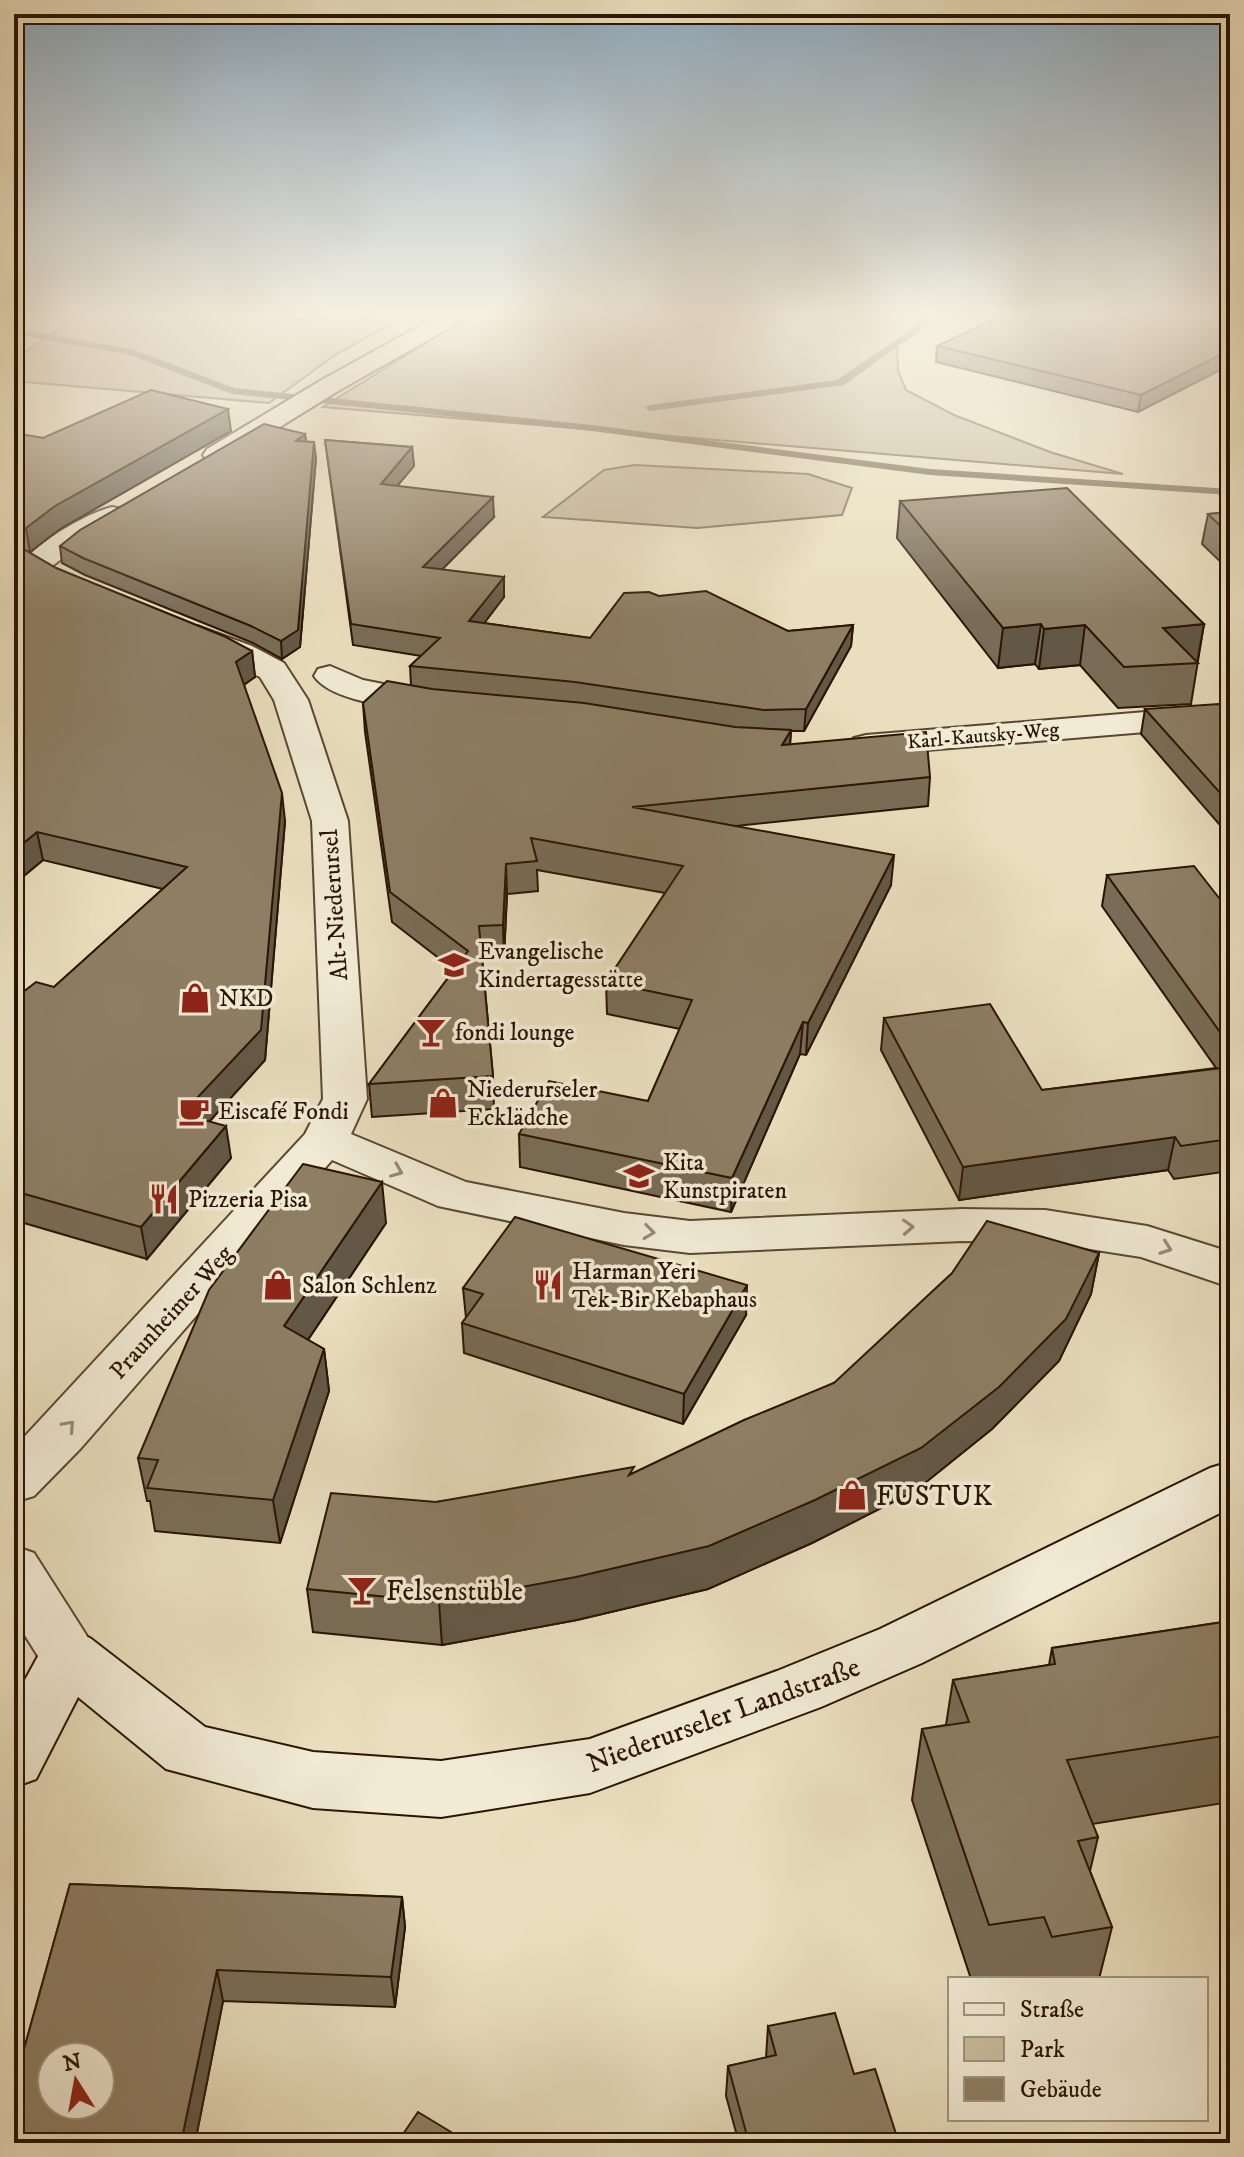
<svg xmlns="http://www.w3.org/2000/svg" width="1244" height="2157" font-family="'IM FELL DW Pica',serif">
<rect width="100%" height="100%" fill="#e9debd"/>
<filter id="stains"><feTurbulence type="fractalNoise" baseFrequency=".0025" numOctaves="4"/><feColorMatrix values="0 0 0 0 .2 0 0 0 0 .09 0 0 0 0 .02 0 0 0 .5 -.17"/></filter>
<radialGradient id="worn" r=".72"><stop offset=".6" stop-color="#630" stop-opacity="0"/><stop offset="1" stop-color="#630" stop-opacity=".3"/></radialGradient>
<path fill="#c9bc9e" stroke="#7a6851" stroke-width="2" d="M82 313H411L335 355 269 403 14 381V360Z
M474 313H931L897 343 898 371 906 390 954 415 1050 452 1123 474 323 407Z
M635 465 808 474 852 488 842 515 697 528 543 517 604 470Z"/>
<g fill="none" stroke-linecap="round" stroke-linejoin="round">
<path fill="#76654d" fill-rule="evenodd" d="M934 313H945L844 385 650 411 645 408 650 405 837 380Z
M14 328 135 350 234 388 592 425 930 469 1230 489V495L930 475 592 431 232 394 130 355 14 334Z"/>
<g stroke="#5a4732" stroke-width="4">
<path id="minor" d="M443 313H470L467 318 338 391 225 461H207L203 455 207 449 320 381Z
M112 507 122 509 126 515 122 521 81 544 47 570 37 573 27 570 22 564C37 542 87 513 112 507Z
M197 626 252 646 284 663 308 700 348 821 367 1099 351 1134 466 1182 624 1213 690 1221 962 1209 1045 1210 1147 1226 1230 1252V1287L1141 1257 1045 1242 962 1241 690 1253 624 1245 438 1206 332 1160 81 1448 34 1496 14 1502V1448L305 1134 323 1099 312 821 274 700 260 677 186 642 181 635 186 628Z
M330 666 363 680 444 696 449 703 444 710 432 713C401 707 332 703 314 676L318 669Z
M1230 705V725L866 755 854 752 849 745 854 738 866 735Z
M14 1546 34 1553 99 1655 90 1672 69 1680 48 1672 14 1618Z"/>
</g>
<g stroke="#2a1504" stroke-width="4">
<path id="secondary" d="M1230 1462V1508L922 1663 821 1707 590 1793 441 1817 313 1808 166 1769 78 1697 36 1779 14 1787V1700L48 1638 69 1630 90 1638 205 1727 313 1752 441 1761 590 1739 777 1671 880 1629 1210 1468Z"/>
</g>
<use href="#minor" fill="#f1ead4" fill-rule="evenodd"/>
<use href="#secondary" fill="#f1ead4" fill-rule="evenodd"/>
</g>
<path fill="#796c56" stroke="#2a1504" stroke-width="2" d="M1230 317V365L1138 412 936 362 937 346Z
M231 431 60 529 30 552 27 551 56 568 252 651 255 677 244 685 285 821 265 1060 209 1122 231 1158 147 1259 17 1221 14 1224V999L54 987 163 889 43 860 14 884V433L43 438Z
M305 434 306 441 316 458 300 647 282 659 253 643 85 575 62 563 60 546Z
M325 440 412 447 414 466 397 486 494 517 442 569 504 597 484 623 590 638 659 596 788 631 853 625 851 646 804 731H791L790 745 930 777 928 806 736 826 891 885 806 1055 800 1054 731 1212 520 1167 519 1134 648 1101 680 1029 607 1014 606 982 665 893 537 870 538 891 507 894 504 957H482L493 1076 494 1109 372 1117 369 1084 454 970 392 922 365 732 363 703 411 685 410 666 421 656 353 645Z
M900 501 1204 624 1191 704 1118 708 1080 665 1039 669 1035 664 998 668 897 538Z
M1230 512V571L1202 544 1208 514Z
M1145 709 1230 715V830L1225 831 1141 734Z
M1107 875 1230 912V1171L1174 1179 1168 1170 959 1200 881 1050 884 1018 1042 1090 1216 1068 1102 906Z
M386 1223 308 1340 324 1349 329 1391 280 1543 155 1531 150 1501H147L138 1458Z
M1099 1253 1091 1294 1059 1361 992 1429 915 1491 812 1543 708 1589 577 1620 442 1645 313 1632 307 1589 436 1502 634 1473 834 1383Z
M463 1288 746 1315 683 1424 464 1353 462 1323 466 1318Z
M1230 1621V1802L1092 1824 1098 1837 1090 1871 1112 1927 1099 1979H971L912 1800 922 1729 946 1725 953 1680 1049 1665 1052 1648Z
M70 1884 402 1897 405 1927 395 2007 223 2001 195 2143H14V2085Z
M768 2026 854 2074 899 2143H739L726 2096 728 2066 766 2058Z"/>
<path fill="#635846" stroke="#2a1504" stroke-width="2" d="M14 313H25L14 320Z
M1230 350V365L1138 412 1141 395Z
M228 409 231 431 60 529 30 552 26 528 55 506Z
M305 434 307 450 296 441Z
M314 442 316 458 300 647 282 659 281 641Z
M412 447 414 466 382 504 381 484Z
M493 497 494 517 424 588 423 567Z
M504 577V597L470 642 469 621Z
M1041 624 1035 664 998 668 1003 628Z
M1204 624 1197 663 1163 628Z
M853 625 851 646 804 731 806 709Z
M1085 625 1080 665 1039 669 1044 629Z
M252 651 255 677 239 688 236 662Z
M791 730 789 759 782 745Z
M282 793 285 821 265 1060 187 1146 182 1114Z
M1230 807V830L1225 831Z
M37 832 43 860 14 884V851Z
M894 855 891 885 806 1055 808 1023Z
M506 864 507 894 504 957 503 925Z
M803 1022 800 1054 731 1212 732 1178Z
M226 1126 231 1158 147 1259 141 1227Z
M1175 1137 1168 1170 959 1200 963 1167Z
M382 1182 386 1223 289 1368 284 1326Z
M14 1206 17 1221 14 1224Z
M1099 1253 1091 1294 1059 1361 992 1429 915 1491 812 1543 708 1589 577 1620 442 1645 439 1602Z
M747 1285 746 1315 683 1424 684 1394Z
M324 1349 329 1391 280 1543 273 1500Z
M402 1897 405 1927 395 2007 391 1977Z
M217 1970 223 2001 195 2143H181Z"/>
<path fill="#8d7e64" stroke="#2a1504" stroke-width="2" fill-rule="evenodd" d="M1008 313H1212L1230 317V350L1141 395 937 346Z
M151 390 228 409 55 506 26 528 14 526V433L43 438Z
M264 424 305 434 296 441 314 442 298 630 281 641 251 626 83 558 60 546 80 530Z
M325 440 412 447 381 484 493 497 423 567 504 577 469 621 590 638 624 593 649 592 659 596 706 591 788 631 853 625 806 709 764 710 575 682 410 666 440 638 351 624Z
M1067 488 1204 624 1163 628 1198 663 1124 667 1085 625 1044 629 1041 624 1003 628 900 501Z
M1230 512V535L1208 514Z
M14 549 25 550 56 568 226 637 252 651 236 662 282 793 261 1030 182 1114 226 1126 141 1227 14 1191V999L36 982 54 987 187 867 37 832 14 851Z
M387 681 432 689 584 703 735 727 791 730 782 745 926 732 930 777 632 807 894 855 808 1023 803 1022 732 1178 519 1134 549 1081 648 1101 692 1000 606 982 683 866 531 838 537 861 506 864 503 925 479 926 493 1076 369 1084 468 951 390 892 363 703Z
M1219 704 1230 715V804L1145 709Z
M1194 866 1230 912V1046L1107 875Z
M990 1004 1042 1090 1230 1067V1139L1181 1146 1175 1137 963 1167 884 1018Z
M303 1164 382 1182 284 1326 324 1349 273 1500 147 1488 158 1460 138 1458 209 1290Z
M515 1217 747 1285 684 1394 462 1323 483 1294 463 1288Z
M987 1221 1099 1253 1066 1319 999 1387 921 1448 815 1500 709 1546 576 1577 439 1602 307 1589 331 1493 436 1502 634 1467 629 1475 744 1420 834 1383 952 1273Z
M1230 1621V1735L1067 1760 1098 1837 1078 1841 1112 1927 1052 1937 1044 1917 989 1925 922 1729 969 1722 953 1680 1055 1664 1052 1648Z
M70 1884 402 1897 391 1977 217 1970 181 2143H153L14 2137V2085ZM52 2057H100V2105H52Z
M835 2013 854 2074 875 2069 899 2143H749L728 2066 776 2055 768 2026Z
M418 2112 469 2143H397Z"/>
<defs><path id="oneway-chevron" d="M-2-3.5L2.5 0L-2 3.5" fill="none" stroke-width="1.6" stroke-linecap="round" stroke-linejoin="round" transform="scale(2)"/></defs>
<g stroke="#978a76">
<use href="#oneway-chevron" transform="translate(397 1171) rotate(22)"/>
<use href="#oneway-chevron" transform="translate(908 1227) rotate(-3)"/>
<use href="#oneway-chevron" transform="translate(649 1232) rotate(7)"/>
<use href="#oneway-chevron" transform="translate(1166 1248) rotate(19)"/>
<use href="#oneway-chevron" transform="translate(69 1426) rotate(-48)"/>
</g>
<linearGradient id="sky" x2="0" y2="1"><stop stop-color="#8eaabe"/><stop offset="0.51" stop-color="#f5f0e1"/><stop offset="1" stop-color="#f5f0e1" stop-opacity="0"/></linearGradient>
<rect width="1244" height="615" fill="url(#sky)"/>
<defs>
<g id="school-bare" transform="scale(2.4)"><path d="M0-5L7-2L0 1L-7-2ZM-4 1L0 2.5L4 1V4Q0 6-4 4Z" fill="#8f2418" stroke="#f1ead4" stroke-width="2.5" paint-order="stroke"/></g>
<g id="shop-bare" transform="scale(2.4)"><path d="M-5-2.5h2.3a2.7 3.5 0 0 1 5.4 0H5L5.5 6h-11ZM-1.5-2.5h3a1.5 2.3 0 0 0-3 0Z" fill="#8f2418" stroke="#f1ead4" stroke-width="2.5" paint-order="stroke"/></g>
<g id="bar-bare" transform="scale(2.4)"><path d="M-6-5H6L.8 .8V4.5H3.5V6h-7V4.5H-.8V.8Z" fill="#8f2418" stroke="#f1ead4" stroke-width="2.5" paint-order="stroke"/></g>
<g id="cafe-bare" transform="scale(2.4)"><path d="M-5.5-4.5H6V0H3Q3 3.5 0 3.5H-2.5Q-5.5 3.5-5.5 0ZM3-3.2v2h1.7v-2ZM-6 4.5H4V6H-6Z" fill="#8f2418" stroke="#f1ead4" stroke-width="2.5" paint-order="stroke"/></g>
<g id="restaurant-bare" transform="scale(2.4)"><path d="M-5-6h1v4h1v-4h1v4h1v-4h1v5L-1.5 .5V6h-2V.5L-5-1ZM5-6V6H3V1.5H1.5Q1.5-4 5-6Z" fill="#8f2418" stroke="#f1ead4" stroke-width="2.5" paint-order="stroke"/></g>
</defs>
<g fill-rule="evenodd">
<use href="#school-bare" x="454" y="965"/>
<use href="#shop-bare" x="195" y="998"/>
<use href="#bar-bare" x="431" y="1032"/>
<use href="#shop-bare" x="443" y="1103"/>
<use href="#cafe-bare" x="194" y="1111"/>
<use href="#school-bare" x="639" y="1176"/>
<use href="#restaurant-bare" x="164" y="1199"/>
<use href="#shop-bare" x="278" y="1285"/>
<use href="#restaurant-bare" x="548" y="1285"/>
<use href="#shop-bare" x="852" y="1495"/>
<use href="#bar-bare" x="362" y="1590"/>
</g>
<g text-anchor="middle" stroke-width="7" stroke-linejoin="round" paint-order="stroke">
<g font-size="20" fill="#2a1504" stroke="#f1ead4">
<text transform="translate(983 735) rotate(-5)" y="7">Karl-Kautsky-Weg</text>
</g>
<g font-size="24" fill="#2a1504" stroke="#f1ead4">
<text transform="translate(334 905) rotate(-94)" y="8">Alt-Niederursel</text>
<text transform="translate(171 1312) rotate(-48)" y="8">Praunheimer Weg</text>
</g>
<g font-size="24" fill="#2a1504" stroke="#f1ead4" text-anchor="start">
<text x="478" y="959">Evangelische<tspan x="478" dy="28">Kindertagesstätte</tspan></text>
<text x="219" y="1006">NKD</text>
<text x="455" y="1040">fondi lounge</text>
<text x="467" y="1097">Niederurseler<tspan x="467" dy="28">Ecklädche</tspan></text>
<text x="218" y="1119">Eiscafé Fondi</text>
<text x="663" y="1170">Kita<tspan x="663" dy="28">Kunstpiraten</tspan></text>
<text x="188" y="1207">Pizzeria Pisa</text>
<text x="572" y="1279">Harman Yeri<tspan x="572" dy="28">Tek-Bir Kebaphaus</tspan></text>
<text x="302" y="1293">Salon Schlenz</text>
</g>
<g font-size="28" fill="#2a1504" stroke="#f1ead4" text-anchor="start">
<text x="876" y="1505">FUSTUK</text>
<text x="386" y="1600">Felsenstüble</text>
</g>
<g font-size="28" fill="#2a1504" stroke="#f1ead4">
<text transform="translate(723 1714) rotate(-20)" y="10">Niederurseler Landstraße</text>
</g>
</g>
<rect width="1244" height="2157" fill="none" stroke="#e9debd" stroke-width="48"/>
<rect x="16" y="16" width="1212" height="2125" fill="none" stroke="#2a1504" stroke-width="4"/>
<rect x="24" y="24" width="1196" height="2109" fill="none" stroke="#2a1504" stroke-width="2"/>
<rect x="948" y="1977" width="260" height="144" fill="#f1ead4" stroke="#a19581" stroke-width="2"/>
<rect x="964" y="2003" width="40" height="12" fill="#f1ead4" stroke="#a19581" stroke-width="2"/>
<text x="1020" y="2017" font-size="24" fill="#2a1504">Straße</text>
<rect x="964" y="2037" width="40" height="24" fill="#c9bc9e" stroke="#a19581" stroke-width="2"/>
<text x="1020" y="2057" font-size="24" fill="#2a1504">Park</text>
<rect x="964" y="2077" width="40" height="24" fill="#8d7e64" stroke="#a19581" stroke-width="2"/>
<text x="1020" y="2097" font-size="24" fill="#2a1504">Gebäude</text>
<g transform="translate(76 2081) rotate(349)"><circle r="38" fill="#f1ead4" stroke="#a19581" stroke-width="2"/>
<path d="M0-6L14 30L0 20L-14 30Z" fill="#8f2418"/>
<text y="-12" font-size="22" font-weight="bold" text-anchor="middle" fill="#2a1504">N</text>
</g>
<rect width="100%" height="100%" filter="url(#stains)"/>
<rect width="100%" height="100%" fill="url(#worn)"/>
</svg>
